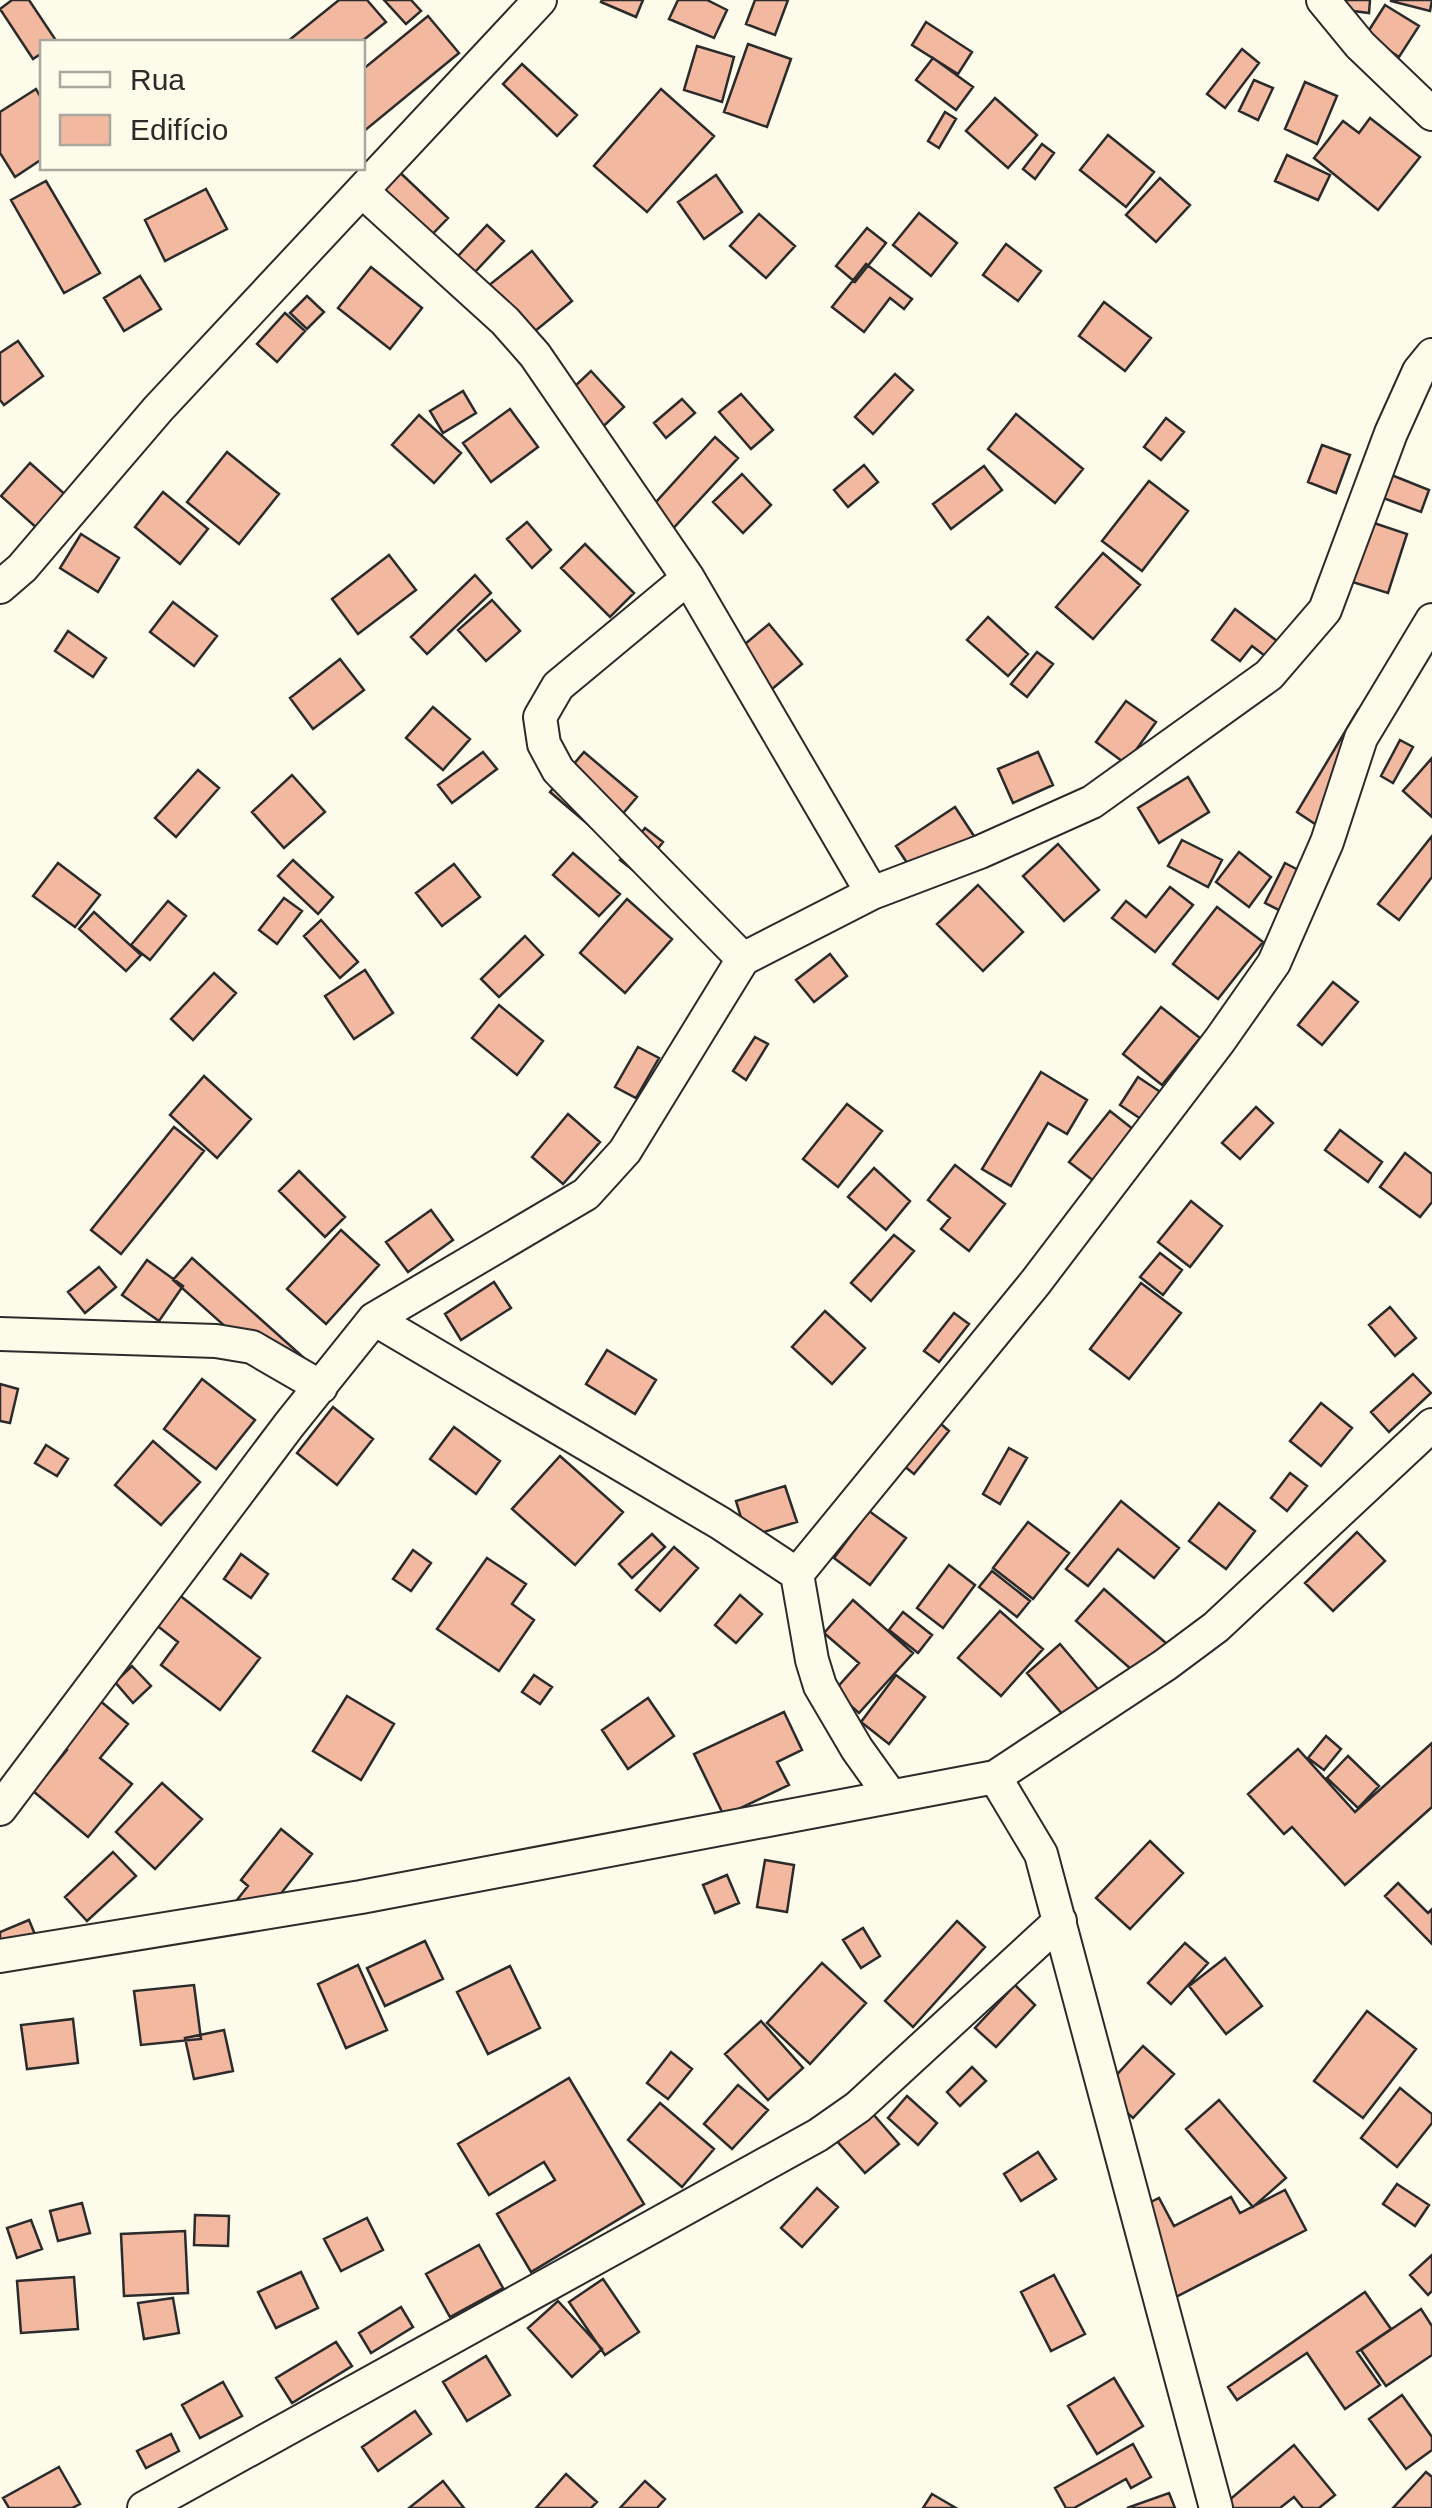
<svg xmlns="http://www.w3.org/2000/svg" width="1432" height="2508" font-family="Arial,sans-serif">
<rect width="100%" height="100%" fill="#fdfbea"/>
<path fill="#f2b8a0" stroke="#2b2b2b" stroke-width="2.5" d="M12 0H29L57 42H42V53L33 59 0 9Z
M339 0H367L386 22 361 42H289L288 41Z
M384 0H411L421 11 406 24Z
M602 0H643L636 17 601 2Z
M678 0H707L727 10 714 38 669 19Z
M755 0H788L775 35 746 24Z
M1315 0H1370L1369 13 1314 6Z
M1432 0 1430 11 1391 1V0Z
M1385 5 1419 26 1399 57 1366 35Z
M428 16 459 53 363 132 362 70Z
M926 22 972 52 958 74 912 45Z
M748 44 791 59 767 127 724 112Z
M697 46 734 57 722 102 684 90Z
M1242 49 1259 63 1225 108 1207 94Z
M933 58 973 87 956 110 916 80Z
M522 64 577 115 557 136 503 84Z
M1254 80 1273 88 1258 120 1239 111Z
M1305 82 1337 96 1317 144 1285 129Z
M36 89 42 100V159L15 177 0 153V112Z
M661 89 714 136 647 212 594 166Z
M995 98 1037 135 1008 168 966 131Z
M945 112 956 119 939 148 928 141Z
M1370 118 1420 157 1378 210 1314 158 1343 121 1359 133Z
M1108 135 1154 172 1126 207 1080 170Z
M1042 144 1054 153 1035 179 1023 169Z
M1287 155 1330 175 1318 200 1275 181Z
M390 163 448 218 418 249 360 195Z
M716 175 742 212 704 239 678 202Z
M1160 178 1190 205 1156 242 1126 215Z
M46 181 100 273 64 293 11 200Z
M206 189 227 229 165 261 145 220Z
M919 213 957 243 931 276 893 245Z
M759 214 795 246 766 278 730 246Z
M487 225 504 241 461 287 444 271Z
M867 228 886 243 855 282 836 266Z
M1006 244 1041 271 1018 301 983 275Z
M532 251 572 301 513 349 473 298Z
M866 264 912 299 904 309 890 298 864 332 832 307Z
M371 267 422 308 390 349 338 308Z
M140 276 161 309 124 331 104 298Z
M307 296 324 312 307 329 290 313Z
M1104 302 1151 338 1125 371 1079 336Z
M285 313 305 331 277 362 257 344Z
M18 341 43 376 4 405 0 400V353Z
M591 371 624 407 592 437 559 401Z
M895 374 913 390 873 434 855 417Z
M463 391 476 413 443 433 430 411Z
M741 394 773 430 751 449 719 412Z
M682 399 695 413 666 438 654 423Z
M510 409 538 447 491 482 463 443Z
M1016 414 1083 469 1055 503 988 449Z
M419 415 461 453 434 483 392 445Z
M1166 418 1184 432 1161 460 1144 447Z
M715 437 738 458 669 533 646 513Z
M1322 445 1350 455 1336 493 1308 482Z
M227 452 279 494 239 544 187 502Z
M30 463 68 497 39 530 1 496Z
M864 465 878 482 848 507 834 490Z
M984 466 1002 490 951 529 933 504Z
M1384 472 1429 490 1421 512 1375 495Z
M742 474 771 505 743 533 713 502Z
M1149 481 1188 511 1142 571 1102 541Z
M163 492 208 529 180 564 135 527Z
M1368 521 1407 534 1388 593 1349 581Z
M527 522 551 550 532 568 507 539Z
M81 534 119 558 98 592 60 568Z
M585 544 634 593 610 617 561 568Z
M1103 553 1140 585 1093 639 1056 607Z
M389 555 416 590 358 634 332 599Z
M475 575 491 593 427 654 411 637Z
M492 600 520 631 486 661 458 630Z
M173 602 217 636 194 666 150 632Z
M1235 609 1281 644 1269 659 1252 646 1240 661 1212 640Z
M988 617 1028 654 1008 676 967 640Z
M769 624 802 664 759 700 726 660Z
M68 631 106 658 93 677 55 651Z
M1037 652 1053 664 1027 697 1011 684Z
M340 659 364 690 313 729 290 698Z
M1126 701 1156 722 1126 764 1096 742Z
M433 707 470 739 443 770 406 738Z
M1358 710 1377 721 1315 824 1297 812Z
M1400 740 1413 747 1393 783 1381 776Z
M483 752 497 769 452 803 438 785Z
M584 752 637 797 603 837 550 792Z
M1038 752 1053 785 1013 803 998 769Z
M1432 758V817L1403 791Z
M198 770 219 788 176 837 155 818Z
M292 775 325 812 284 848 252 812Z
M1188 777 1209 812 1159 843 1138 808Z
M955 807 974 836 915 875 896 846Z
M645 828 663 842 638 874 620 860Z
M1432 836V877L1399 920 1378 904Z
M1182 840 1222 860 1208 887 1168 866Z
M1058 844 1099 890 1064 921 1023 876Z
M1239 852 1271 877 1249 907 1216 882Z
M573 853 620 894 599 916 553 875Z
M293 860 333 897 318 914 278 876Z
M58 863 100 895 75 927 33 896Z
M1285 863 1304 873 1285 913 1265 903Z
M454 864 480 897 442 926 416 893Z
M978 885 1023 932 983 971 937 924Z
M1170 887 1193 905 1155 952 1112 918 1126 901 1146 917Z
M284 898 302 911 277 944 259 930Z
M627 899 672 939 625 993 580 953Z
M168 901 186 916 150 960 131 945Z
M1217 907 1263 942 1218 999 1173 964Z
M94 912 141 955 126 971 79 929Z
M321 920 358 962 340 978 304 936Z
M525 936 543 955 499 997 481 979Z
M830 954 847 976 814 1002 796 980Z
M365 970 393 1013 354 1039 325 996Z
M214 973 236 993 193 1040 171 1019Z
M1333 982 1358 1002 1322 1045 1298 1025Z
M499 1005 543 1041 517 1075 472 1038Z
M1161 1007 1200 1038 1162 1085 1123 1054Z
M755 1037 768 1044 746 1080 733 1071Z
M638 1047 659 1058 636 1098 615 1087Z
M1041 1072 1087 1100 1067 1134 1048 1123 1011 1186 982 1169Z
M204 1076 251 1119 217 1158 170 1115Z
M1138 1077 1165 1095 1147 1123 1120 1105Z
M847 1104 882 1131 838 1187 803 1159Z
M1256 1107 1273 1123 1240 1159 1222 1143Z
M1110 1111 1143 1137 1103 1188 1069 1162Z
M568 1114 600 1142 563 1184 532 1157Z
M174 1127 204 1151 121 1254 91 1230Z
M1340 1130 1382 1162 1368 1182 1325 1150Z
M1405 1153 1432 1174V1202L1420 1217 1380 1187Z
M955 1165 1005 1204 969 1251 941 1229 950 1218 928 1200Z
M874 1168 910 1201 886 1230 848 1197Z
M299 1171 345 1217 325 1237 279 1191Z
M1191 1201 1222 1226 1190 1267 1158 1242Z
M431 1210 453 1240 408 1272 386 1242Z
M341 1230 379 1265 326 1324 287 1289Z
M894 1235 914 1251 871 1301 851 1283Z
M1160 1253 1182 1270 1163 1295 1140 1277Z
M192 1258 303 1357 283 1378 173 1280Z
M147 1260 183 1286 159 1321 122 1295Z
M99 1267 116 1287 85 1313 68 1292Z
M494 1282 511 1308 461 1340 445 1314Z
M1141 1283 1181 1313 1129 1379 1090 1349Z
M1390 1307 1416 1338 1395 1356 1369 1325Z
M825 1311 865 1348 832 1384 792 1347Z
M954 1313 969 1324 939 1362 924 1351Z
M607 1350 656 1380 635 1414 586 1384Z
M1413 1374 1431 1393 1389 1432 1371 1412Z
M202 1379 255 1420 216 1469 164 1429Z
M0 1384 18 1389 10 1423 0 1421Z
M1321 1403 1352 1428 1321 1466 1290 1441Z
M333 1407 373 1439 337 1485 297 1453Z
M933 1417 949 1431 914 1474 898 1461Z
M454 1427 500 1461 476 1494 430 1459Z
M153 1441 200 1482 161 1525 115 1485Z
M46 1445 68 1459 57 1476 35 1463Z
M1009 1448 1027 1458 1000 1504 983 1494Z
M560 1456 623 1512 575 1565 512 1509Z
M1290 1473 1307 1486 1287 1511 1271 1498Z
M785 1486 797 1522 747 1537 736 1501Z
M1121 1501 1179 1548 1154 1578 1118 1549 1088 1586 1066 1569Z
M1219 1503 1255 1531 1226 1569 1189 1541Z
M869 1511 906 1538 870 1585 834 1558Z
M1028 1522 1069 1553 1033 1599 993 1568Z
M1357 1532 1385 1561 1333 1611 1305 1583Z
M652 1534 665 1547 632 1578 619 1564Z
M674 1547 698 1568 660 1611 636 1590Z
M413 1550 431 1563 411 1591 393 1579Z
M241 1554 268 1574 251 1598 224 1579Z
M487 1558 526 1584 512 1604 534 1620 499 1671 437 1629Z
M949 1565 975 1585 943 1628 917 1608Z
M992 1571 1030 1601 1017 1617 979 1587Z
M1104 1589 1167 1644 1140 1677 1076 1621Z
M178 1594 260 1658 220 1710 161 1665 178 1642 155 1624Z
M740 1595 762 1614 736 1643 715 1625Z
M853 1600 913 1653 859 1713 834 1691 859 1663 824 1633Z
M1000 1611 1043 1649 1001 1696 958 1658Z
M903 1612 932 1635 918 1653 889 1630Z
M1060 1644 1103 1695 1070 1723 1027 1673Z
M132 1666 151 1686 133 1703 115 1682Z
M534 1675 552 1687 540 1704 522 1692Z
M896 1675 925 1697 889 1744 861 1722Z
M93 1695 128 1724 100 1758 132 1784 88 1837 33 1791 67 1750 55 1740Z
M347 1696 394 1724 361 1780 313 1751Z
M648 1698 674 1736 628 1769 602 1730Z
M784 1712 802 1750 777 1762 789 1785 724 1816 694 1754Z
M1326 1736 1341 1749 1324 1770 1308 1758Z
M1432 1743V1807L1345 1885 1292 1827 1284 1834 1248 1794 1298 1749 1355 1812Z
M1348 1756 1379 1786 1358 1808 1327 1778Z
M162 1783 202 1819 155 1869 116 1832Z
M281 1829 312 1854 253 1929 229 1910 248 1886 241 1880Z
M1150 1841 1183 1873 1130 1929 1096 1898Z
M113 1852 136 1876 87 1921 65 1897Z
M765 1860 794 1865 787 1912 757 1907Z
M727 1875 739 1903 715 1913 703 1885Z
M1398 1883 1428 1913 1432 1909V1944L1385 1896Z
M29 1920 43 1954 0 1948V1932Z
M957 1921 985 1947 913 2027 885 2001Z
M863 1928 880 1956 861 1968 843 1940Z
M425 1941 443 1979 385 2006 367 1968Z
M1185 1943 1208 1963 1171 2004 1148 1983Z
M1225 1958 1262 2006 1226 2034 1189 1986Z
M822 1963 866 2003 810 2064 767 2023Z
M358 1965 387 2030 346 2048 318 1984Z
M510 1966 540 2028 488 2054 457 1992Z
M194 1985 201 2039 141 2045 134 1991Z
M1015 1985 1035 2005 996 2047 975 2028Z
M1367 2011 1416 2049 1363 2118 1314 2081Z
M73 2019 78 2063 27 2069 21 2025Z
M761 2021 803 2068 768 2100 725 2054Z
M224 2030 233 2071 194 2079 185 2038Z
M1143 2046 1174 2074 1133 2118 1102 2091Z
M671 2052 692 2069 668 2099 647 2083Z
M972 2067 986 2081 960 2106 947 2092Z
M569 2078 644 2204 531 2272 497 2214 555 2180 544 2162 489 2195 458 2144Z
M738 2085 768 2110 732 2149 704 2124Z
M1400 2088 1432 2114V2123L1397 2167 1361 2138Z
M855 2093 899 2144 865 2173 821 2123Z
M907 2096 937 2123 918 2145 888 2118Z
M1219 2100 1286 2178 1253 2207 1186 2129Z
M660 2103 714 2149 682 2187 628 2140Z
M1038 2152 1056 2179 1021 2201 1004 2174Z
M1397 2184 1429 2205 1415 2226 1383 2204Z
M817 2188 838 2207 802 2247 781 2228Z
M1285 2190 1306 2230 1170 2300 1125 2215 1159 2198 1174 2226 1231 2197 1240 2213Z
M82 2203 90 2233 58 2241 50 2211Z
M195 2215 229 2216 228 2246 194 2245Z
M367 2218 383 2250 341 2271 324 2239Z
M31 2220 42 2249 17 2258 7 2228Z
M185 2231 188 2293 124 2296 121 2234Z
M479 2245 503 2288 450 2317 426 2274Z
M1432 2255V2291L1428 2295 1410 2275Z
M301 2272 318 2308 276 2328 258 2292Z
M1054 2275 1085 2334 1051 2351 1021 2292Z
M74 2277 78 2329 21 2333 17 2281Z
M603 2279 639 2332 605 2355 569 2302Z
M1365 2292 1391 2329 1357 2352 1380 2385 1345 2409 1307 2353 1237 2400 1228 2387Z
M173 2298 179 2333 144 2339 138 2303Z
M558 2301 602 2349 572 2377 528 2328Z
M401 2307 413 2327 371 2353 359 2333Z
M1421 2309 1432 2326V2355L1386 2386 1361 2350Z
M336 2342 352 2366 292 2403 276 2378Z
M486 2356 510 2395 467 2421 443 2382Z
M1114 2378 1143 2426 1097 2454 1068 2406Z
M223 2382 242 2416 200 2438 182 2405Z
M1402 2395 1432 2437V2450L1406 2469 1369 2419Z
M415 2411 431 2434 378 2471 362 2447Z
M171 2434 179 2451 146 2468 137 2451Z
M1133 2444 1151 2477 1131 2488 1126 2479 1074 2508H1066L1055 2488Z
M1294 2445 1335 2495 1319 2508H1303L1294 2497 1280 2508H1220Z
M59 2467 80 2504 72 2508H9L3 2498Z
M1426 2472 1432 2477V2508H1393Z
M566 2474 597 2502 591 2508H536Z
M443 2481 464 2508H409Z
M645 2481 665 2499 657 2508H620Z
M1169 2493 1175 2508H1127Z
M932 2494 956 2508H923Z"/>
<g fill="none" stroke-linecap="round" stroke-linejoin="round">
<g stroke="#2b2b2b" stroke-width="36">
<path id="minor" d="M1323 0 1360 45 1432 114
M362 191 505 321 535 355 688 578 872 893
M688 578 558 686 540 717 544 744 558 770 743 959
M0 587 22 568 158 409 540 0
M374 1319 720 1523 797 1574 812 1660 820 1686 857 1749 890 1795
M0 1334 216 1341 252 1347 321 1387
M797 1574 1035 1283 1220 1040 1274 963 1327 842 1361 738 1432 620
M995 1777 1041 1854 1216 2508
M0 1809 289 1425 374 1319 586 1194 625 1151 743 959 872 893 980 852 1092 802 1269 675 1325 610 1391 433 1419 371 1432 355
M0 1956 361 1897 995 1777 1165 1665 1216 1627 1432 1425
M144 2508 818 2135 858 2107 1060 1921"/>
</g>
<use href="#minor" stroke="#fdfbea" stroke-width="32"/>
</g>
<rect x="40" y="40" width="325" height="130" fill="#fdfbea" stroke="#a9a89e" stroke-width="2.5"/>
<rect x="60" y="72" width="50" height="15" fill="#fdfbea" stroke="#a9a89e" stroke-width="2.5"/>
<text x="130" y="90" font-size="30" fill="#2b2b2b">Rua</text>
<rect x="60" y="115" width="50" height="30" fill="#f2b8a0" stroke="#a9a89e" stroke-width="2.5"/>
<text x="130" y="140" font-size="30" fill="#2b2b2b">Edifício</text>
</svg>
